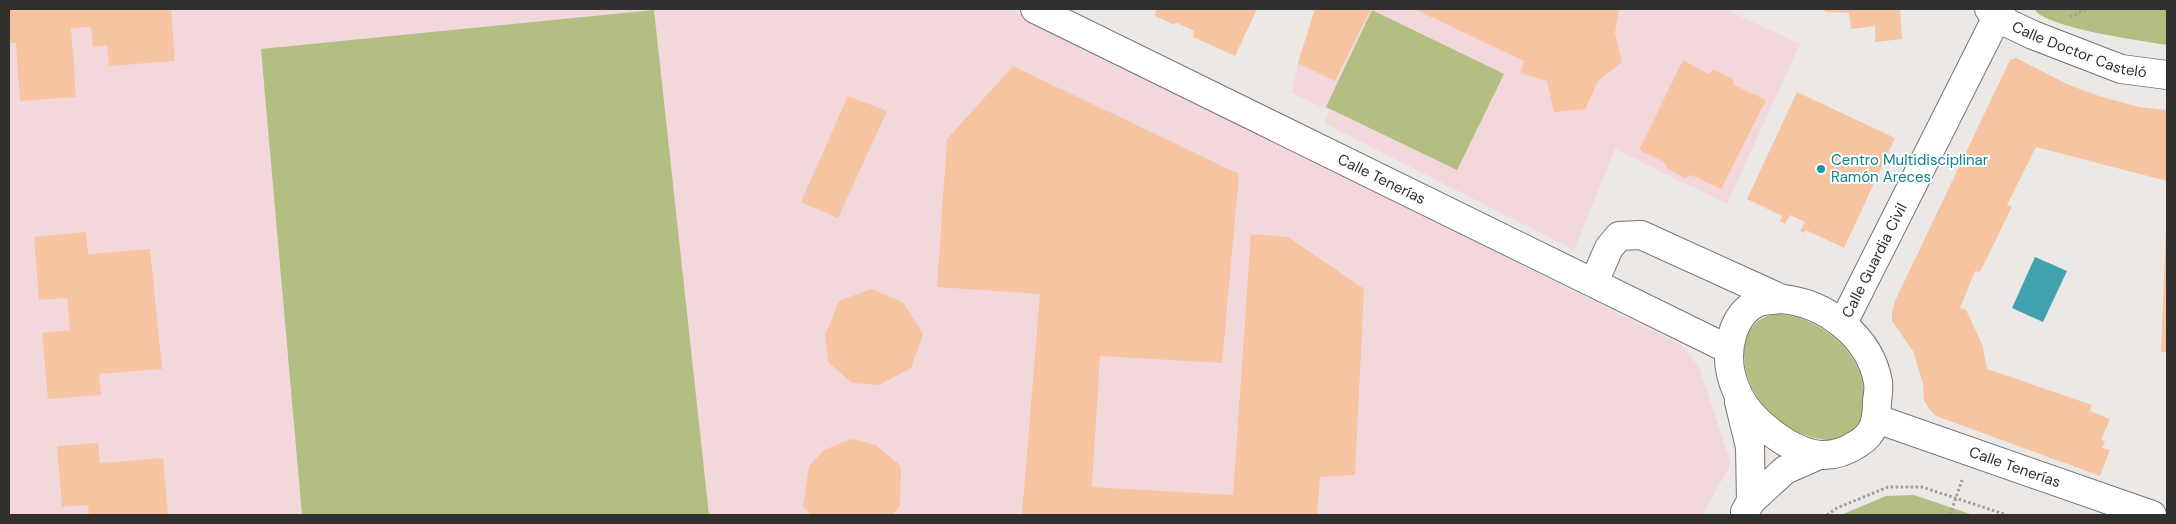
<svg xmlns="http://www.w3.org/2000/svg" width="2176" height="524" font-family="'DM Sans',sans-serif">
<rect width="100%" height="100%" fill="#ece8e6"/>
<path fill="#f2d8da" d="M9 9H1010L1681 345 1699 367 1731 464 1702 515H9Z
M1315 9H1724L1800 44 1727 204 1615 149 1574 250 1324 123 1330 111 1292 93 1298 63Z"/>
<path fill="#b2be82" d="M2034 9H2167V45C2143 41 2045 28 2034 9Z
M654 10 709 515H302L261 49Z
M1372 10 1504 74 1457 170 1326 107Z
M1778 314C1820 316 1869 356 1864 402 1863 415 1862 423 1851 432 1844 437 1836 441 1827 440 1799 437 1773 422 1758 398 1739 371 1734 318 1778 314Z
M1914 495 1973 515H1841L1886 496Z"/>
<path fill="#3fa2ae" d="M2035 257 2067 271 2043 322 2012 308Z"/>
<path fill="#f7c4a2" d="M9 9H171L175 61 109 66 107 45 93 47 91 27 71 28 76 97 20 101 16 43H9Z
M1156 9H1257L1235 56 1193 37 1194 31 1177 23 1172 24 1155 16Z
M1315 9H1371L1335 81 1298 63Z
M1414 9H1619L1615 33 1622 62 1598 81 1585 109 1554 112 1547 81 1521 73 1524 61Z
M1825 9H1900L1902 39 1875 42V26L1851 29 1849 13 1825 12Z
M2016 58 2069 85 2099 96 2139 107 2167 110V181L2036 147 2007 205 2012 207 1980 272 1975 271 1960 308 1966 310 1982 344 1987 369 2092 405 2090 411 2110 419 2101 440 2105 441 2102 448 2110 450 2100 476 1936 416 1929 409 1924 400 1923 384 1913 351 1892 321V312L1895 301 2010 60Z
M1683 60 1709 74 1714 70 1733 79 1734 85 1766 100 1721 189 1691 175 1685 178 1668 169 1664 162 1639 150Z
M1013 66 1239 174 1222 363 1100 356 1092 487 1233 495 1251 234 1288 237 1364 289 1355 475 1320 477 1317 515H1022L1040 294 937 287 947 139Z
M1797 92 1895 138 1844 248 1806 230 1804 233 1800 231 1805 222 1790 215 1785 224 1780 221 1782 216 1747 199Z
M848 96 887 111 838 218 801 202Z
M2166 227H2167V352H2161Z
M86 232 88 254 150 249 162 369 99 374 101 395 48 399 42 333 70 330 67 298 39 300 34 237Z
M871 289 903 302 923 334 911 368 879 385 852 383 828 362 825 335 839 301Z
M851 439 876 445 901 466 900 506 892 515H811L803 506 809 466 824 450Z
M98 443 100 463 163 458 168 515H89L88 505 62 507 57 446Z"/>
<g fill="none" stroke-linecap="round" stroke-linejoin="round">
<g stroke="#787573" stroke-width="30">
<g id="minor">
<path id="s1" d="M1035 9 1728 349"/>
<path id="s2" d="M1989 9 1995 17 2033 35 2121 69 2167 75"/>
<path d="M1594 282 1609 248 1619 236 1641 235 1782 299"/>
<path d="M1782 299C1826 303 1870 337 1878 382 1879 388 1878 395 1877 401 1877 419 1875 433 1859 443 1847 451 1835 456 1820 455 1791 452 1750 421 1738 394 1729 375 1726 356 1732 336 1736 321 1744 308 1759 302 1766 300 1775 300 1782 299Z"/>
<path id="s3" d="M1843 323 2001 9"/>
<path d="M1739 402 1750 447 1751 501"/>
<path id="s4" d="M1877 419 2152 515"/>
<path d="M1745 512 1751 501 1785 470 1819 455"/>
</g>
</g>
<path stroke="#a19e9d" stroke-width="3" stroke-dasharray="2.5 2.5" stroke-linecap="butt" d="M2070 17 2086 9
M1827 515 1837 508 1888 487H1922L2007 515
M1950 515 1962 480"/>
<use href="#minor" stroke="#fff" stroke-width="28"/>
</g>
<circle fill="#0f9aa8" stroke="#fff" stroke-width="2" cx="1821" cy="169" r="5"/>
<g text-anchor="middle" stroke-width="4" stroke-linejoin="round" paint-order="stroke">
<g font-size="15" fill="#31302f" stroke="#fff">
<text dy="5" stroke="none"><textPath href="#s2" startOffset="101">Calle Doctor Casteló</textPath></text>
<text dy="5" stroke="none"><textPath href="#s1" startOffset="386">Calle Tenerías</textPath></text>
<text dy="5" stroke="none"><textPath href="#s3" startOffset="70">Calle Guardia Civil</textPath></text>
<text dy="5" stroke="none"><textPath href="#s4" startOffset="146">Calle Tenerías</textPath></text>
</g>
<g font-size="15" fill="#0d838f" stroke="#fff" text-anchor="start">
<text x="1831" y="165">Centro Multidisciplinar<tspan x="1831" dy="17">Ramón Areces</tspan></text>
</g>
</g>
<rect width="2176" height="524" fill="none" stroke="#31302f" stroke-width="20"/>
</svg>
